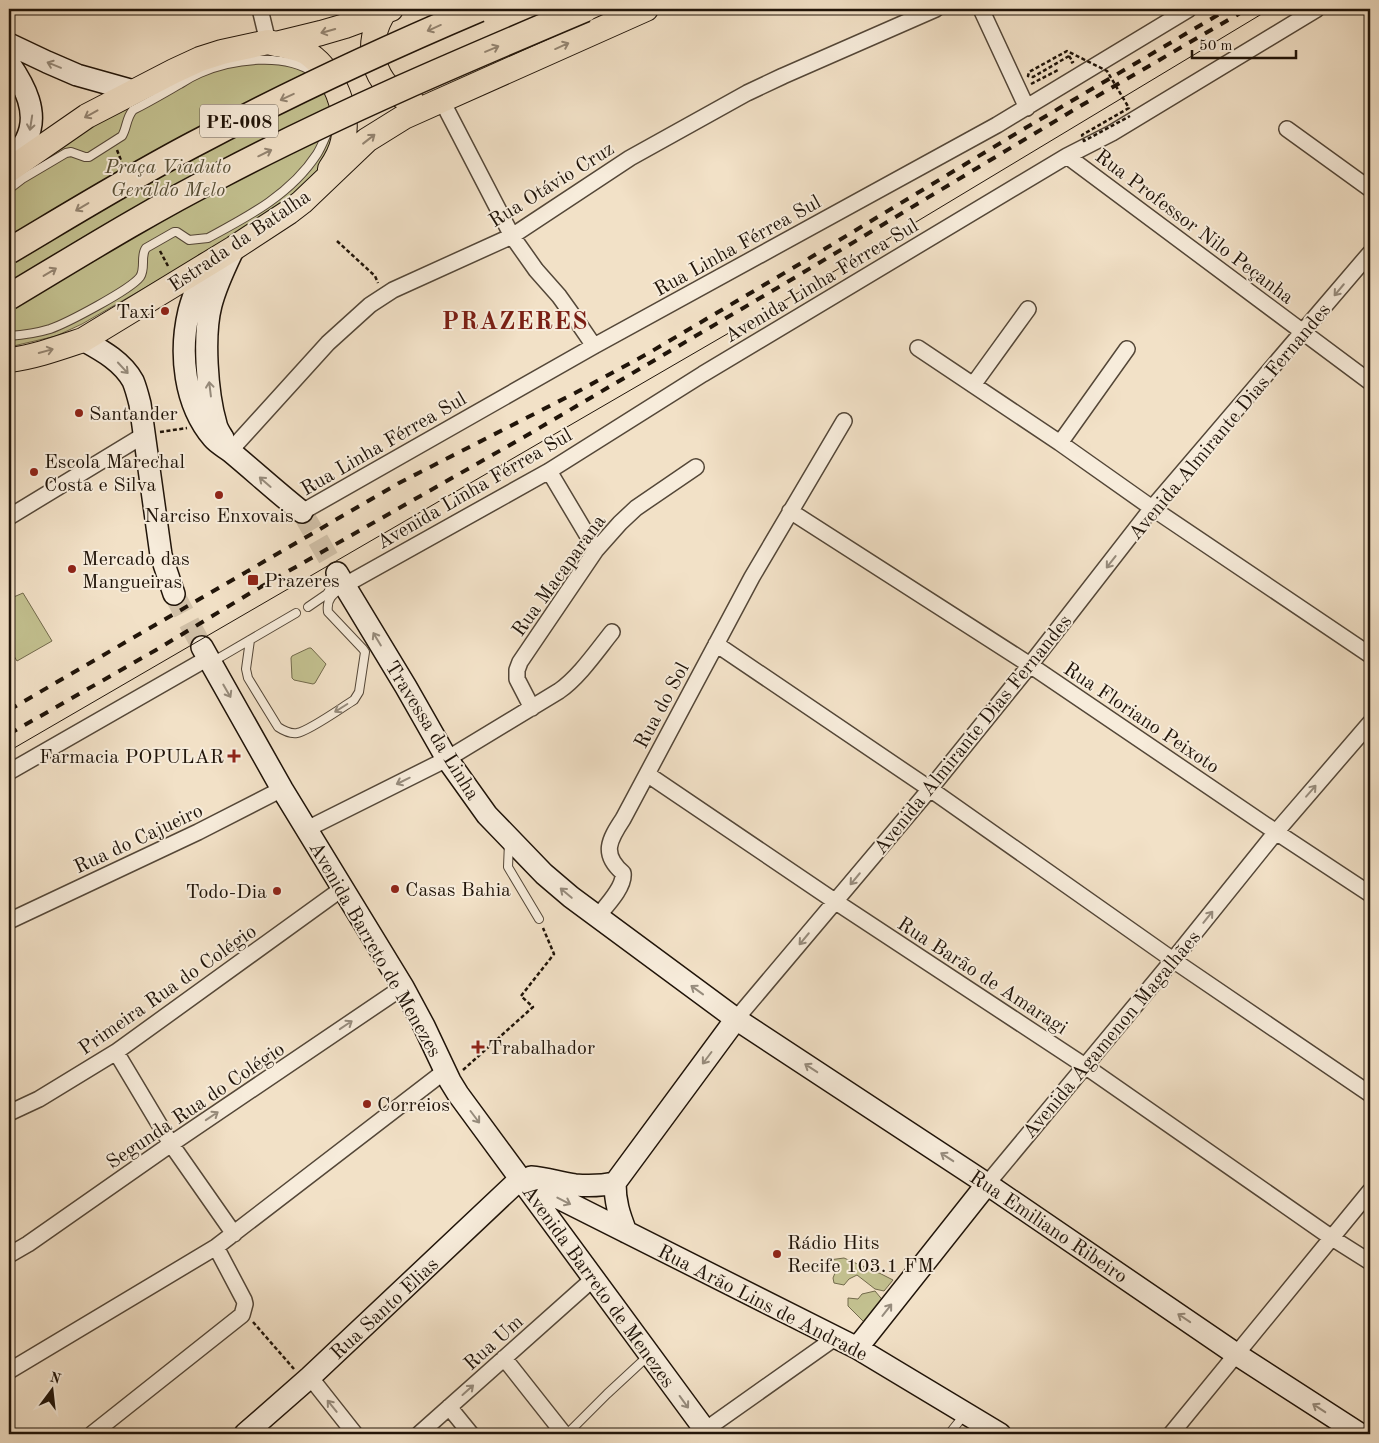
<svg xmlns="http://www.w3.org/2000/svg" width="1379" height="1443" font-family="'Old Standard TT',serif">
<rect width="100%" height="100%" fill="#f2e1c7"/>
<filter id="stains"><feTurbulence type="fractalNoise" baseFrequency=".004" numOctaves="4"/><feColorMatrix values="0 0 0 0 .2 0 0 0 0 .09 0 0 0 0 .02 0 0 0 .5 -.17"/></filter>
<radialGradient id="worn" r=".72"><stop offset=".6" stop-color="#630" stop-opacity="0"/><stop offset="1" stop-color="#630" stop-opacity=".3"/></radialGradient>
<path fill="#c3c190" stroke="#726a4c" d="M264 49 323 70 339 128 320 169 294 197 200 256 82 324 56 336 9 347V178L29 163 193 67Z
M23 593 52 641 17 661 9 648V599Z
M309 648H311L326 664 315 683 313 684 294 680 292 678 291 658 292 656Z
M844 1258C861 1266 877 1271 893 1280L884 1291 875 1289 857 1275 849 1279 844 1285 834 1283 833 1278 837 1268 829 1266V1260Z
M875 1291 885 1303 872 1324 864 1322 848 1306V1298L858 1299 862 1294Z"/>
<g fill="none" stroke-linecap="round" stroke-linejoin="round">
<path stroke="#d2c2aa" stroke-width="21" stroke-dasharray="21 11" stroke-linecap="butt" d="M302 512 337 573
M174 594 202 647"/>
<g stroke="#544738" stroke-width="10">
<path id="service" d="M9 189 22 179 66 153 71 152 85 157H89L122 136C127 128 126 118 133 110 149 102 164 93 180 84 186 80 193 76 200 73 232 59 285 52 314 73
M9 336C22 335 37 333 50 329 67 323 130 290 140 277 146 268 140 256 146 248L174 232H177L189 240 208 238C249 216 291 194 317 154 322 146 325 137 329 129
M308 607 327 594 336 579
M250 640 246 669 248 678 278 727C284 731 290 734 297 733 309 731 341 708 354 700L359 692 365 652 363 649 328 612C326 599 333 594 343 587
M212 662 296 613
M509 842 508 867 539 919
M567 1434 607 1394 648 1356
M949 1434 965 1414"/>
</g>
<g stroke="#544738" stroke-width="18">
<path id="minor" d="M260 9 268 42
M981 9 1027 108
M441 99 512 236 536 270 559 296 579 324 594 346
M1287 129 1370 189
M1067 156 1370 382
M918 348 1060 443 1152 508 1370 655
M973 385 1028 309
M1060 443 1127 349
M230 451 328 343 370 305 393 290 512 236 630 158 747 93 783 76 936 9
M549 471 596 550
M790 511 1030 665 1276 832 1370 894
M302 512 594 346 997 125 1189 9
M9 517 144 435
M345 585 549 471 703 374 1067 156 1112 133 1317 9
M716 644 930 789 1173 960 1370 1094
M532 708 517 679V670L520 662 596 550 620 523 636 508 696 467
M9 772 208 658
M647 774 836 902 1085 1066 1332 1238 1370 1262
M307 829 447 759 559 691C579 677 596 652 612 632
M597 917C606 906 625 887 623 873 601 854 609 840 623 819L752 577 844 421
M9 921 198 832 282 789
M736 1019 930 789 1030 665 1152 508 1370 253
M116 1052 171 1144 234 1234
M9 1113 39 1099 116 1052 343 888
M987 1184 1173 960 1276 832 1370 723
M9 1255 28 1244 171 1144 403 987
M504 1358 564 1434
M9 1371 216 1247 445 1071
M310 1377 355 1434
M449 1407 471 1434
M705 1430 835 1338
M92 1434 242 1315 245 1304 244 1300 216 1247
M419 1434 593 1279
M1171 1434 1370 1191"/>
</g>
<g stroke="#201409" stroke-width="24">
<path id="secondary" d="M9 44 47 62 77 75 134 91
M9 63C24 85 40 113 26 140 21 149 14 158 9 167
M206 264C200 280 193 295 189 311 179 353 184 404 213 438 218 444 225 447 231 452 255 472 278 493 302 512
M83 340C101 350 122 361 133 381 136 388 138 396 140 404L161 555 174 594
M223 438C220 433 217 429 216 424 207 393 203 336 211 305 216 285 225 267 234 248
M337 573 406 687 447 759 487 815 544 874 571 897 736 1019 987 1184 1236 1354 1360 1434
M202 647 282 789 403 987 424 1026 450 1081 458 1094 708 1434
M531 1177C546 1178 560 1183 575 1185 588 1186 601 1186 615 1183
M525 1181 857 1348 1000 1434
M626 1232C619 1214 615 1202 615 1183L736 1019
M857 1348 987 1184
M245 1434 310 1377 520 1179"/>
</g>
<g stroke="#201409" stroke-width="26">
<path id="primary" d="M385 11C363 42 371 88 411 100
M278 44C288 47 302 48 310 55 334 72 350 113 343 141 341 151 336 160 330 169
M9 170 87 116 174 71 200 59 222 52 268 42 276 44 321 33 345 26 391 9
M9 360C34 357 59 348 83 340L234 248 289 212 302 202 367 140 404 117 646 9"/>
</g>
<path stroke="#201409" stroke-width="2.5" stroke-dasharray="4 2.5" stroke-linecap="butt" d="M1069 56 1073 62 1071 63
M1031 84 1058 70
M117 150 122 163
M337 241 375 276 378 283
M160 251 168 266
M160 432 187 428
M463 1070 533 1007 521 996 554 954 543 928
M253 1322 294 1369"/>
<use href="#service" stroke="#f7ecdb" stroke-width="8"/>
<use href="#minor" stroke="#f7ecdb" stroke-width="15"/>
<use href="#secondary" stroke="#f7ecdb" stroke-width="21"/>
<use href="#primary" stroke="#f2e1c7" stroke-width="24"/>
<path stroke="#201409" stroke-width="1" d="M9 751 808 287 1270 9"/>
<path stroke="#201409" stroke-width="4" stroke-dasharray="9 9" stroke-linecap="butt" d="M9 710 399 483 575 393 647 354 803 262 1017 133 1228 9
M9 734 156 650 257 589 524 437 789 281 1082 105 1247 9"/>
<g stroke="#201409" stroke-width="28" stroke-linecap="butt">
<path id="trunk-bridge" d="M9 251C73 213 136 174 202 140 292 92 385 49 479 9
M9 297C79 255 148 212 221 175 339 113 462 61 585 9"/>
</g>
<path stroke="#201409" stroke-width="2.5" stroke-dasharray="4 2.5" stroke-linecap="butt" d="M1069 56 1033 77 1028 76 1029 72 1067 51 1107 71 1129 108 1082 135 1084 141 1130 116"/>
<use href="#trunk-bridge" stroke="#f2e1c7" stroke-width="25"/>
</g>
<defs><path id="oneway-shaft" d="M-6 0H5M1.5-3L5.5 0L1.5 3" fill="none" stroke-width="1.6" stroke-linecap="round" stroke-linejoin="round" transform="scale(1.25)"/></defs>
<g stroke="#948572">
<use href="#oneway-shaft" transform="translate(434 28) rotate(156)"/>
<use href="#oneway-shaft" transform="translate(328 31) rotate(164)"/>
<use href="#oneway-shaft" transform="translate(562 46) rotate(-24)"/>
<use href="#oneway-shaft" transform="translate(492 49) rotate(-23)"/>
<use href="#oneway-shaft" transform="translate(287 97) rotate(155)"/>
<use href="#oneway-shaft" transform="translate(91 114) rotate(151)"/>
<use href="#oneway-shaft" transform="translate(369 139) rotate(-38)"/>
<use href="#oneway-shaft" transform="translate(265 153) rotate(-26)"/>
<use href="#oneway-shaft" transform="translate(82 207) rotate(149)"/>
<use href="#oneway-shaft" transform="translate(50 272) rotate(-31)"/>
<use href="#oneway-shaft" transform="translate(46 351) rotate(-15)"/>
</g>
<g stroke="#968b7c">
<use href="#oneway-shaft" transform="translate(54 65) rotate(-158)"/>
<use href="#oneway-shaft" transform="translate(31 123) rotate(99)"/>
<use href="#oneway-shaft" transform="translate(1339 290) rotate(130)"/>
<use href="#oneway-shaft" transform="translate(123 368) rotate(47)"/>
<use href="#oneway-shaft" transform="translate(210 389) rotate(-97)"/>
<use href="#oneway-shaft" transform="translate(265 482) rotate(-139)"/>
<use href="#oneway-shaft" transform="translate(1111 562) rotate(128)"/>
<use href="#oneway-shaft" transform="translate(377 639) rotate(-121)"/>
<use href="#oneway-shaft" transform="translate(227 691) rotate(60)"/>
<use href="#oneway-shaft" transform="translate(341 708) rotate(148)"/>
<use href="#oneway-shaft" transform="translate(403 781) rotate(154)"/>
<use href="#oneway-shaft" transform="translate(1311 791) rotate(-49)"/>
<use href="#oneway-shaft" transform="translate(855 879) rotate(130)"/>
<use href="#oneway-shaft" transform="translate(566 893) rotate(-140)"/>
<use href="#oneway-shaft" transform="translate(1208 917) rotate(-51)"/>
<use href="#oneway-shaft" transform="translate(804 939) rotate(130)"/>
<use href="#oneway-shaft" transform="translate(697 990) rotate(-144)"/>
<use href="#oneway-shaft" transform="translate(346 1025) rotate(-34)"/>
<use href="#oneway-shaft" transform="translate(707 1058) rotate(127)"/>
<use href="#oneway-shaft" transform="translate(811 1068) rotate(-147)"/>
<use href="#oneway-shaft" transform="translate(212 1116) rotate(-34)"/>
<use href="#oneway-shaft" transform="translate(475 1117) rotate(53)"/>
<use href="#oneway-shaft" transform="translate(947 1157) rotate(-147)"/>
<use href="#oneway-shaft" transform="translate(564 1201) rotate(27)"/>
<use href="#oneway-shaft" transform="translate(887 1310) rotate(-52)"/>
<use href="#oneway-shaft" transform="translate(1184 1318) rotate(-146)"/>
<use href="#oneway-shaft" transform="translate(468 1390) rotate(-42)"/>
<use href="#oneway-shaft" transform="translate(684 1402) rotate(54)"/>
<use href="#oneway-shaft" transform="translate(332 1406) rotate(-129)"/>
<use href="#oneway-shaft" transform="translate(1319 1408) rotate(-147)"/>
</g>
<g fill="#8f2418" stroke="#f7ecdb" stroke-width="2">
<circle cx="165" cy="311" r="5"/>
<circle cx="79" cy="413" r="5"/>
<circle cx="34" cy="472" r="5"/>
<circle cx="219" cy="495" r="5"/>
<circle cx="72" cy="569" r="5"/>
<rect x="247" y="574" width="12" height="12" rx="2.5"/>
<path d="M231.5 748.5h5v5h5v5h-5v5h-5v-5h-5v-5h5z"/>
<circle cx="395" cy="889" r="5"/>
<circle cx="277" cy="891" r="5"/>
<path d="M475.5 1039.5h5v5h5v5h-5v5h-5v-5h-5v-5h5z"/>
<circle cx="367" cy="1104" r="5"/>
<circle cx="777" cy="1254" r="5"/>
</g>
<g text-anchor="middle" stroke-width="4" stroke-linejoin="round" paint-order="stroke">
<rect fill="#f7ecdb" stroke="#605548" stroke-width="1" x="200" y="104.5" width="78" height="33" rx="4"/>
<g font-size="19" font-weight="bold" fill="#201409">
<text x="239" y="128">PE-008</text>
</g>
<g font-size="20" font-style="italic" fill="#595138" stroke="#f7ecdb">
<text x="168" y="173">Praça Viaduto<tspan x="168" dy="23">Geraldo Melo</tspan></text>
</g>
<g font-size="20" fill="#201409" stroke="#f7ecdb">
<text transform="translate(551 184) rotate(-32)" y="7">Rua Otávio Cruz</text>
<text transform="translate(1195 226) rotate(37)" y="7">Rua Professor Nilo Peçanha</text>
<text transform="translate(239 240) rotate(-34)" y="7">Estrada da Batalha</text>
<text transform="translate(737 245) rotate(-29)" y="7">Rua Linha Férrea Sul</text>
<text transform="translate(821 280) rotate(-31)" y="7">Avenida Linha Férrea Sul</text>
<text transform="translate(1229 421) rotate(-50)" y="7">Avenida Almirante Dias Fernandes</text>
<text transform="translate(383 443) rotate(-30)" y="7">Rua Linha Férrea Sul</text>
<text transform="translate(474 488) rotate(-30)" y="7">Avenida Linha Férrea Sul</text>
<text transform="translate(558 575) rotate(-54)" y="7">Rua Macaparana</text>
<text transform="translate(661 705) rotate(-62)" y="7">Rua do Sol</text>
<text transform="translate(1142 717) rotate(34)" y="7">Rua Floriano Peixoto</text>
<text transform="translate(433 730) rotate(58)" y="7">Travessa da Linha</text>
<text transform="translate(972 734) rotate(-51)" y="7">Avenida Almirante Dias Fernandes</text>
<text transform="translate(138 838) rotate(-25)" y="7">Rua do Cajueiro</text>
<text transform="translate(376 949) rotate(60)" y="7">Avenida Barreto de Menezes</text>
<text transform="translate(983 975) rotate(33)" y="7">Rua Barão de Amaragi</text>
<text transform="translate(167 989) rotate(-35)" y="7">Primeira Rua do Colégio</text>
<text transform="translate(1111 1034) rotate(-50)" y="7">Avenida Agamenon Magalhães</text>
<text transform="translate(195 1105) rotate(-34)" y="7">Segunda Rua do Colégio</text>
<text transform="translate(1049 1226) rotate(34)" y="7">Rua Emiliano Ribeiro</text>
<text transform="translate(599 1286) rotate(54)" y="7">Avenida Barreto de Menezes</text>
<text transform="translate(763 1302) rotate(27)" y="7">Rua Arão Lins de Andrade</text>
<text transform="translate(384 1308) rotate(-43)" y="7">Rua Santo Elias</text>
<text transform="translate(493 1342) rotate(-42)" y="7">Rua Um</text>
</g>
<g font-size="20" fill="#201409" stroke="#f7ecdb" text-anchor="start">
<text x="155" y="318" text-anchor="end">Taxi</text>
<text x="89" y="420">Santander</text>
<text x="44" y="468">Escola Marechal<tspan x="44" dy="23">Costa e Silva</tspan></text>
<text x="219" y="522" text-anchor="middle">Narciso Enxovais</text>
<text x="82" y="565">Mercado das<tspan x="82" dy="23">Mangueiras</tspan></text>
<text x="264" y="587">Prazeres</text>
<text x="224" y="763" text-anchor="end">Farmacia POPULAR</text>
<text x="405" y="896">Casas Bahia</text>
<text x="267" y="898" text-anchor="end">Todo-Dia</text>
<text x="488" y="1054">Trabalhador</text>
<text x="377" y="1111">Correios</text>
<text x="787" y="1249">Rádio Hits<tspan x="787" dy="23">Recife 103.1 FM</tspan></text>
</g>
<g font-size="25" font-weight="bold" letter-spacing="1" fill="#7a1f14" stroke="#f7ecdb">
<text x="515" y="329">PRAZERES</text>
</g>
</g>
<rect width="1379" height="1443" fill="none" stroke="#f2e1c7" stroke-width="30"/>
<rect x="10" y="10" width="1359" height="1423" fill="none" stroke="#201409" stroke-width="2.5"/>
<rect x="15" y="15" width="1349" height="1413" fill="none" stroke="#201409"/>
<g transform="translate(52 1390) rotate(15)" stroke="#f7ecdb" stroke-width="4" paint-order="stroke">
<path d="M0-4L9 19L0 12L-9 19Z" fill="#201409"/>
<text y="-8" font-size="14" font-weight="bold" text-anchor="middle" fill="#201409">N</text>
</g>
<path d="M1192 50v8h104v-8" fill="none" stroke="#201409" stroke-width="2.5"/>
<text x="1199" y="50" font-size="15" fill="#201409" stroke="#f7ecdb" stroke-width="4" paint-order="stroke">50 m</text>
<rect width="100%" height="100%" filter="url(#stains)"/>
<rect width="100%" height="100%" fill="url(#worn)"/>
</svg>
